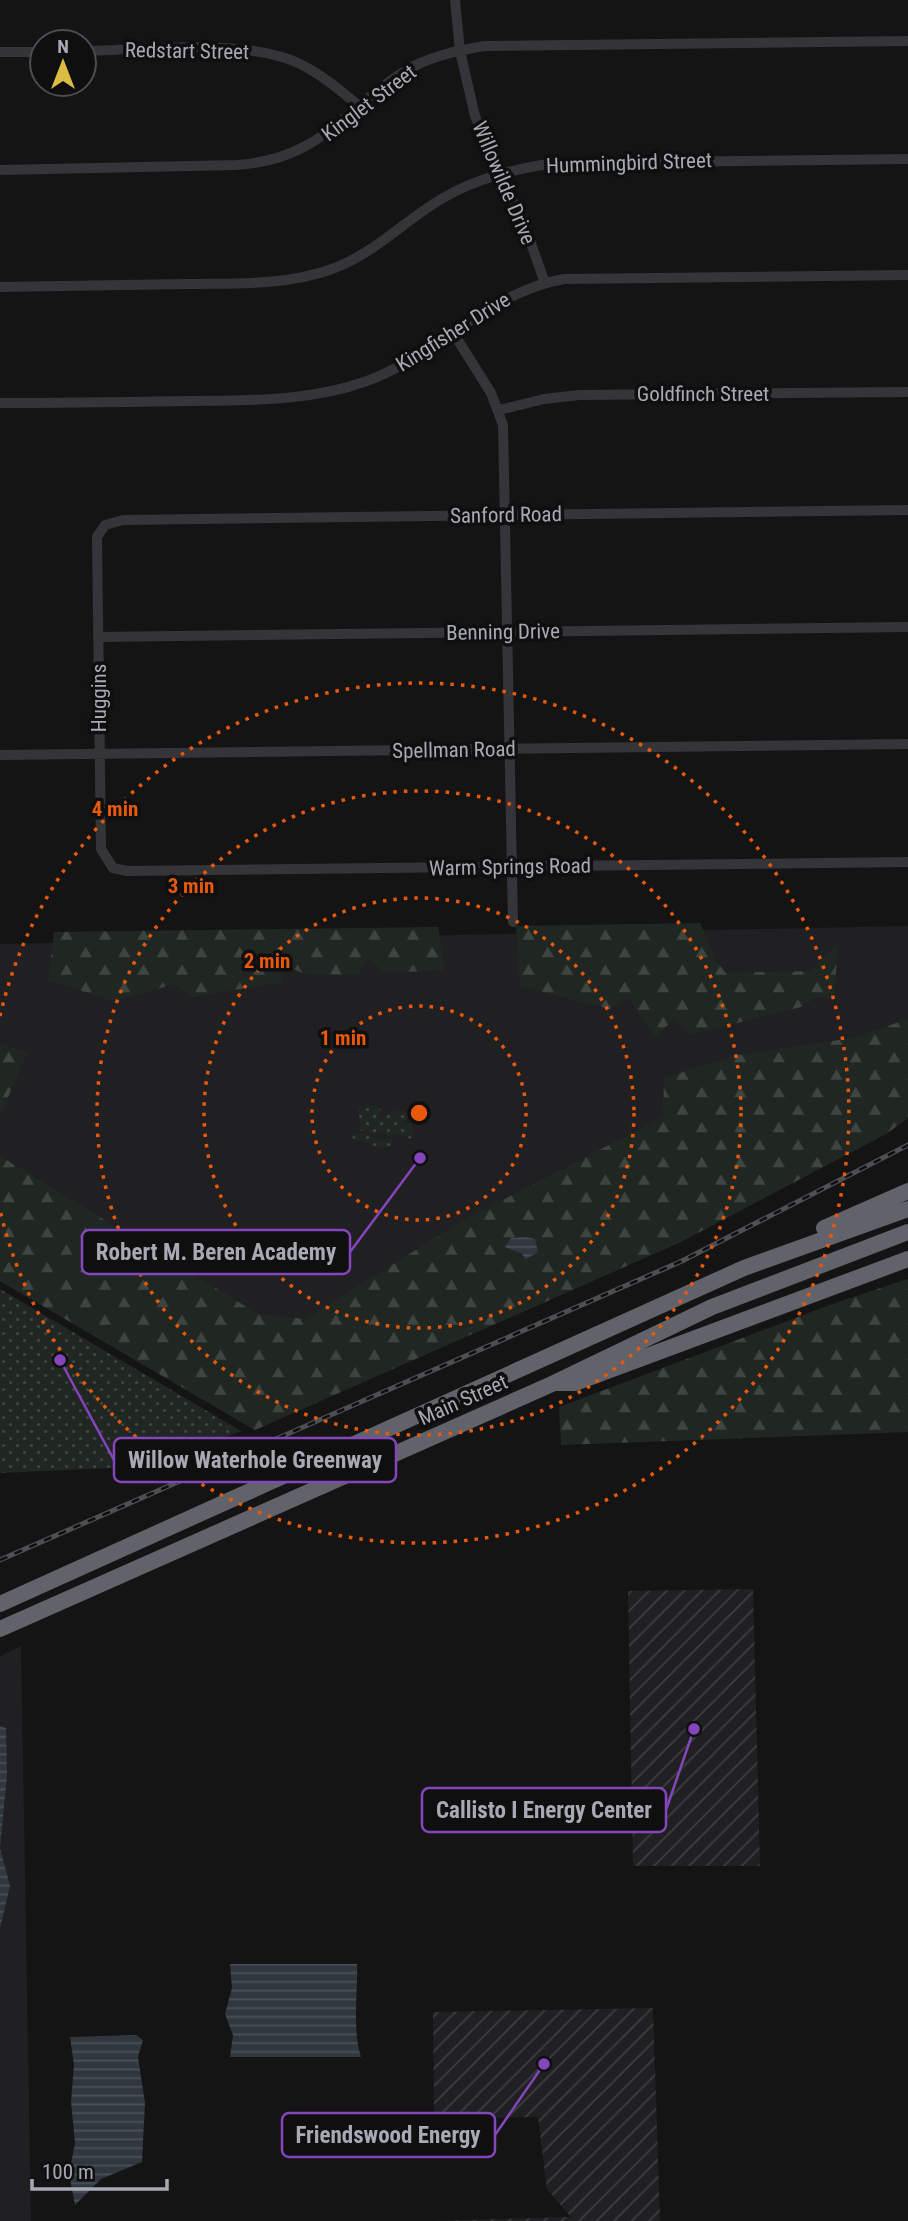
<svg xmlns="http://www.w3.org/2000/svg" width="908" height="2221" font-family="'Roboto Condensed',sans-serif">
<defs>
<pattern id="industrial-furrows" width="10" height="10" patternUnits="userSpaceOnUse" patternTransform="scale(1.75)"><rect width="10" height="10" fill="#202022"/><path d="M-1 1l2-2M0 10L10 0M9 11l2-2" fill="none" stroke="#3e3e40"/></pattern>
<pattern id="forest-firs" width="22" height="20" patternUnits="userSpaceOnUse" patternTransform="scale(1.75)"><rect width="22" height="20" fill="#202722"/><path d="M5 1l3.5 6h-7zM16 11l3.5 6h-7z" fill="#3e4440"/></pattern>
<pattern id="park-dots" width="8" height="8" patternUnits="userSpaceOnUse" patternTransform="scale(1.75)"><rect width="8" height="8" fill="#202722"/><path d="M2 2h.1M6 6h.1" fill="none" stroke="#3e4440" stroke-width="1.8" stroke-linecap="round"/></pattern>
<pattern id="water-rules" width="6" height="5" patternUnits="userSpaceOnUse" patternTransform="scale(1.75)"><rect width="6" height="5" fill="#30373e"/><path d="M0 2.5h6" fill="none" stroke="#4b5158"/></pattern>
</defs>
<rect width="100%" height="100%" fill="#141415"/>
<path fill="#202022" d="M908 926V1118L887 1133 794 1182 255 1430 0 1281V944Z
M21 1646 31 2221H0V1656Z"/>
<path fill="url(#industrial-furrows)" d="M753 1589 760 1866H633L628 1591Z
M653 2008 660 2221H436L571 2217 547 2189 538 2117 434 2119 433 2012Z"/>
<path fill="url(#forest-firs)" d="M700 923 716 961 726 973 811 971 838 943 834 1000 817 997 801 1007 690 1035 674 1018 656 1038 628 998 610 1009 520 986 516 926Z
M438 927 445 970 385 973 369 958 358 975 305 974 282 964 281 982 194 997 175 984 113 1001 48 980 54 932Z
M908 1019V1118L886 1134 679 1243 255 1430 0 1281V1156L258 1314 306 1319 462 1221 663 1117 664 1078 733 1056 852 1038Z
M2 1044 27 1053 0 1116V1045Z
M908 1279V1432L561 1445 559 1407 838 1302Z"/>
<path fill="url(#park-dots)" d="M374 1105 381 1109 378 1121 391 1112 405 1110 408 1116 403 1124 412 1125 414 1136 411 1139 399 1134 387 1136 382 1130 374 1134 361 1131 358 1108Z
M351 1133 369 1135 381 1141 392 1138 393 1145 380 1149 365 1142 354 1141Z
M0 1289 241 1431 154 1466 0 1473Z"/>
<path fill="url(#water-rules)" d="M526 1237 535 1239 538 1252 526 1259 521 1253 505 1247 511 1238Z
M0 1726 6 1728 7 1775 0 1848 10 1886 0 1928Z
M230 1964H357C358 1994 352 2029 361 2057H230L233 2035 225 2014 232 1988Z
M136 2035 143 2040 138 2057 145 2103 142 2162 101 2179 75 2205 69 2174 75 2143 71 2102 74 2065 70 2037Z"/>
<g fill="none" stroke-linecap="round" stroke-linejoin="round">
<path stroke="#353539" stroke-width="10" d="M455 0 460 51 475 116 498 174 522 218 545 283
M84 51C145 50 243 38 298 63 321 74 340 90 359 106
M0 52H42
M0 170 237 165C320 159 339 114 402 73 427 57 455 51 484 46L908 41
M0 287C62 286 124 285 185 284 235 283 285 286 332 269 374 254 405 220 443 198 477 178 515 169 554 163L908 159
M454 334 491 393 503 425 513 922
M0 403C62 403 125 402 187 401 248 400 309 402 367 381 438 355 488 292 564 279L908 275
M499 410 544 399 579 395 908 392
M908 510 123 520 105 525 97 537 101 849 113 868 127 871 908 862
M98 637 908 627
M0 755 908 744"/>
<path stroke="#62636a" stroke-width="16" d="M824 1228 908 1191
M558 1383H575L908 1259
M0 1604 744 1268 908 1209
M0 1629 552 1384 712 1307 908 1232"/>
<g stroke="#4e4f54" stroke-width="5">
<path id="rail" d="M0 1560 682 1261 908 1145"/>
</g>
<use href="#rail" stroke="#0f0f10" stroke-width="2.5" stroke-dasharray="8" stroke-linecap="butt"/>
</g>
<g fill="none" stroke="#e8590c" stroke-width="3.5" stroke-dasharray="3.5 7">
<circle cx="419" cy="1113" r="107"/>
<circle cx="419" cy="1113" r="215"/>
<circle cx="419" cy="1113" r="322"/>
<path d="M0 1016A430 430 0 1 1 0 1210"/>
</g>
<g text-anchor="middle" stroke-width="7" stroke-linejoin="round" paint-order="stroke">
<g font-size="21" fill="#a7a9b4" stroke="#0f0f10">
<text transform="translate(187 51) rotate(1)" y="7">Redstart Street</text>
<text transform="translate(369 103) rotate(-37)" y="7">Kinglet Street</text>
<text transform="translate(629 163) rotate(-2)" y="7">Hummingbird Street</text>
<text transform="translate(504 183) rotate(67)" y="7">Willowilde Drive</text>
<text transform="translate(453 332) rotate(-32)" y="7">Kingfisher Drive</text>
<text x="703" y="401">Goldfinch Street</text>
<text transform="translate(506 515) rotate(-1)" y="7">Sanford Road</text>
<text transform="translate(503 632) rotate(-1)" y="7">Benning Drive</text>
<text transform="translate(99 698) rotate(-90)" y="7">Huggins</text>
<text transform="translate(454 750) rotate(-1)" y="7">Spellman Road</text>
<text transform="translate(510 867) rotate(-1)" y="7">Warm Springs Road</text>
<text transform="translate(463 1400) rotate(-24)" y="7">Main Street</text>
</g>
</g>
<circle cx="419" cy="1113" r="10" fill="#e8590c" stroke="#0f0f10" stroke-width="3.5"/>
<g font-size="21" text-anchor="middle" font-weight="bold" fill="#e8590c" stroke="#0f0f10" stroke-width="7" stroke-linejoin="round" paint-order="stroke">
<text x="115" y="816">4 min</text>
<text x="191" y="893">3 min</text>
<text x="267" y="968">2 min</text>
<text x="343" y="1045">1 min</text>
</g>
<path fill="none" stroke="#8445bd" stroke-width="2.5" d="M420 1158L350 1252M60 1360L114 1460M694 1729L666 1810M544 2064L495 2135"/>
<g fill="#8445bd" stroke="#0f0f10" stroke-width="2.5">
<circle cx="420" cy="1158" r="7"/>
<circle cx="60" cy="1360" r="7"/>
<circle cx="694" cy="1729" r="7"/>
<circle cx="544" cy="2064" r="7"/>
</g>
<g fill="#0f0f10" stroke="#8445bd" stroke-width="2.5">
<rect x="82" y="1230" width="268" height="44" rx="7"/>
<rect x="114" y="1438" width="282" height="44" rx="7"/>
<rect x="422" y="1788" width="244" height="44" rx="7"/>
<rect x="282" y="2113" width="213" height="44" rx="7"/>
</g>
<g font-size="23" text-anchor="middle" font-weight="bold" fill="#a7a9b4">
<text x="216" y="1260">Robert M. Beren Academy</text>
<text x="255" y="1468">Willow Waterhole Greenway</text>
<text x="544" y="1818">Callisto I Energy Center</text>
<text x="388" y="2143">Friendswood Energy</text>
</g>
<g transform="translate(63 63)"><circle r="33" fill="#0f0f10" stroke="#4c4d52" stroke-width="2"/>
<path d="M0-5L12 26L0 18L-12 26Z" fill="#dcbb44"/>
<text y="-10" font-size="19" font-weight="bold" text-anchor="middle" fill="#a7a9b4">N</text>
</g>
<path d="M32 2179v10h135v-10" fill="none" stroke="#a7a9b4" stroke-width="3.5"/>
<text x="42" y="2179" font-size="21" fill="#a7a9b4" stroke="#0f0f10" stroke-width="5" paint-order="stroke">100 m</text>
</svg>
